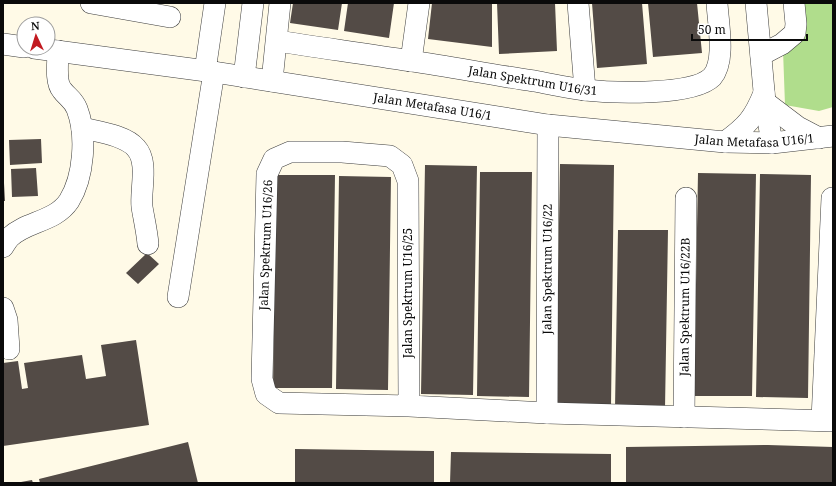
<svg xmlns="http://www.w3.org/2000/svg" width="836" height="486" font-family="'Noto Serif',serif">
<rect width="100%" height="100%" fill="#fffae7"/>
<path fill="#b0dd8c" d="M804 3H833V107L819 111 785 105 783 50 806 34Z"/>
<path fill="#534b46" d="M293 3H342L338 30 290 23Z
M348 3H394L389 38 344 31Z
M432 3H492V47L428 39Z
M497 3H555L557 51 499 54Z
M592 3H642L647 64 597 68Z
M648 3H697L702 53 653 57Z
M41 139 42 163 10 165 9 140Z
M560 164 614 165 611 407 556 406Z
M425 165 477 166 473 395 421 394Z
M36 168 38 196 12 197 11 169Z
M480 172H532L529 397 477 396Z
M698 173 756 174 752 396H694Z
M760 174 811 175 808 398 756 397Z
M276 175H335L332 388H273Z
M339 176 391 177 388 390 336 389Z
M3 183H4L5 201H3Z
M618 230H668L665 409 615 408Z
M147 253 159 264 138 284 126 273Z
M136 340 149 425 3 446V363L18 361 22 389 28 388 24 363 82 355 86 379 106 376 101 345Z
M188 442 198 483H40L39 479Z
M768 445 833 447V483H626V447Z
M295 449 434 451V483H295Z
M451 452 611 454V483H450Z
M32 480 33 483H21V482Z"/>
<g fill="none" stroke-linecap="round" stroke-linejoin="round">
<g stroke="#3d3d3d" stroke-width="22">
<g id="minor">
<path d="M91 3 170 17"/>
<path d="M578 3 585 90"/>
<path d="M756 3 765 102 772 143"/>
<path id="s1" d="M277 41C322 48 367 54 411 61 452 67 493 75 534 81 551 84 568 88 585 90 612 93 693 96 712 77 726 61 718 23 717 3"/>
<path d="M3 44 24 47"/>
<path id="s2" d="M34 48 214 72 548 125 725 142 772 143 833 136"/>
<path d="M761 55 782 44 795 33 796 24 794 3"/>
<path d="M411 61 419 3"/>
<path d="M205 71 215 3"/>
<path d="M244 77 253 3"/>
<path d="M272 81 280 3"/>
<path d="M765 102 798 127 819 138"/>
<path d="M82 128C98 132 125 135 136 148 149 162 140 190 142 207 144 219 147 232 148 244"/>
<path d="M725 142C747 126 754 118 764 93"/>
<path d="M3 247C5 244 7 240 10 237 27 221 55 222 69 201 84 177 87 135 77 109 73 99 67 97 62 90 55 82 58 62 58 51"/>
<path d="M178 297 214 72"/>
<path d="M3 308 7 320 9 349"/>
<path d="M409 406 408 181 402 165 390 156 342 152H290L274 159 267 174 262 379 266 394 279 403 409 406 547 413 833 421"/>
<path id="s3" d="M547 413 548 125"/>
<path id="s4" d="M684 417 686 198"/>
<path d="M822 420 832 198"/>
</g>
</g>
<use href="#minor" stroke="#fff" stroke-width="21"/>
</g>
<g text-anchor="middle" stroke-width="4" stroke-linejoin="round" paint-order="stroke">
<g font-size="12" fill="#0a0a0a" stroke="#fff">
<text dy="4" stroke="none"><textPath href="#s1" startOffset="259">Jalan Spektrum U16/31</textPath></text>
<text dy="4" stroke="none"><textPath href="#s2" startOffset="403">Jalan Metafasa U16/1</textPath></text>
<text dy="4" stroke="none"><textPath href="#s2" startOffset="727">Jalan Metafasa U16/1</textPath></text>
<text transform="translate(266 245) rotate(-88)" y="4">Jalan Spektrum U16/26</text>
<text dy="4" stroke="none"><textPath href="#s3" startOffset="144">Jalan Spektrum U16/22</textPath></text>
<text transform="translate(408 293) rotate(-90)" y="4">Jalan Spektrum U16/25</text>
<text dy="4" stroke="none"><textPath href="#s4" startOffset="110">Jalan Spektrum U16/22B</textPath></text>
</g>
</g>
<rect width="836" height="486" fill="none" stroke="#0a0a0a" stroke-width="8"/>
<g transform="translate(36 36) rotate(356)"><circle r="19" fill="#ffffff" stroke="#9d9d9d"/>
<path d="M0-3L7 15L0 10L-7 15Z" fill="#c21a20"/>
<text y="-6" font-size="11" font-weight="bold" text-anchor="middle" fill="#0a0a0a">N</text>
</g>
<path d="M692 34v6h115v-6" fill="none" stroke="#0a0a0a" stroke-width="2"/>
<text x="698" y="34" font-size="12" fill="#0a0a0a" stroke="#ffffff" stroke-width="3" paint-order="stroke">50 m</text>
</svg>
